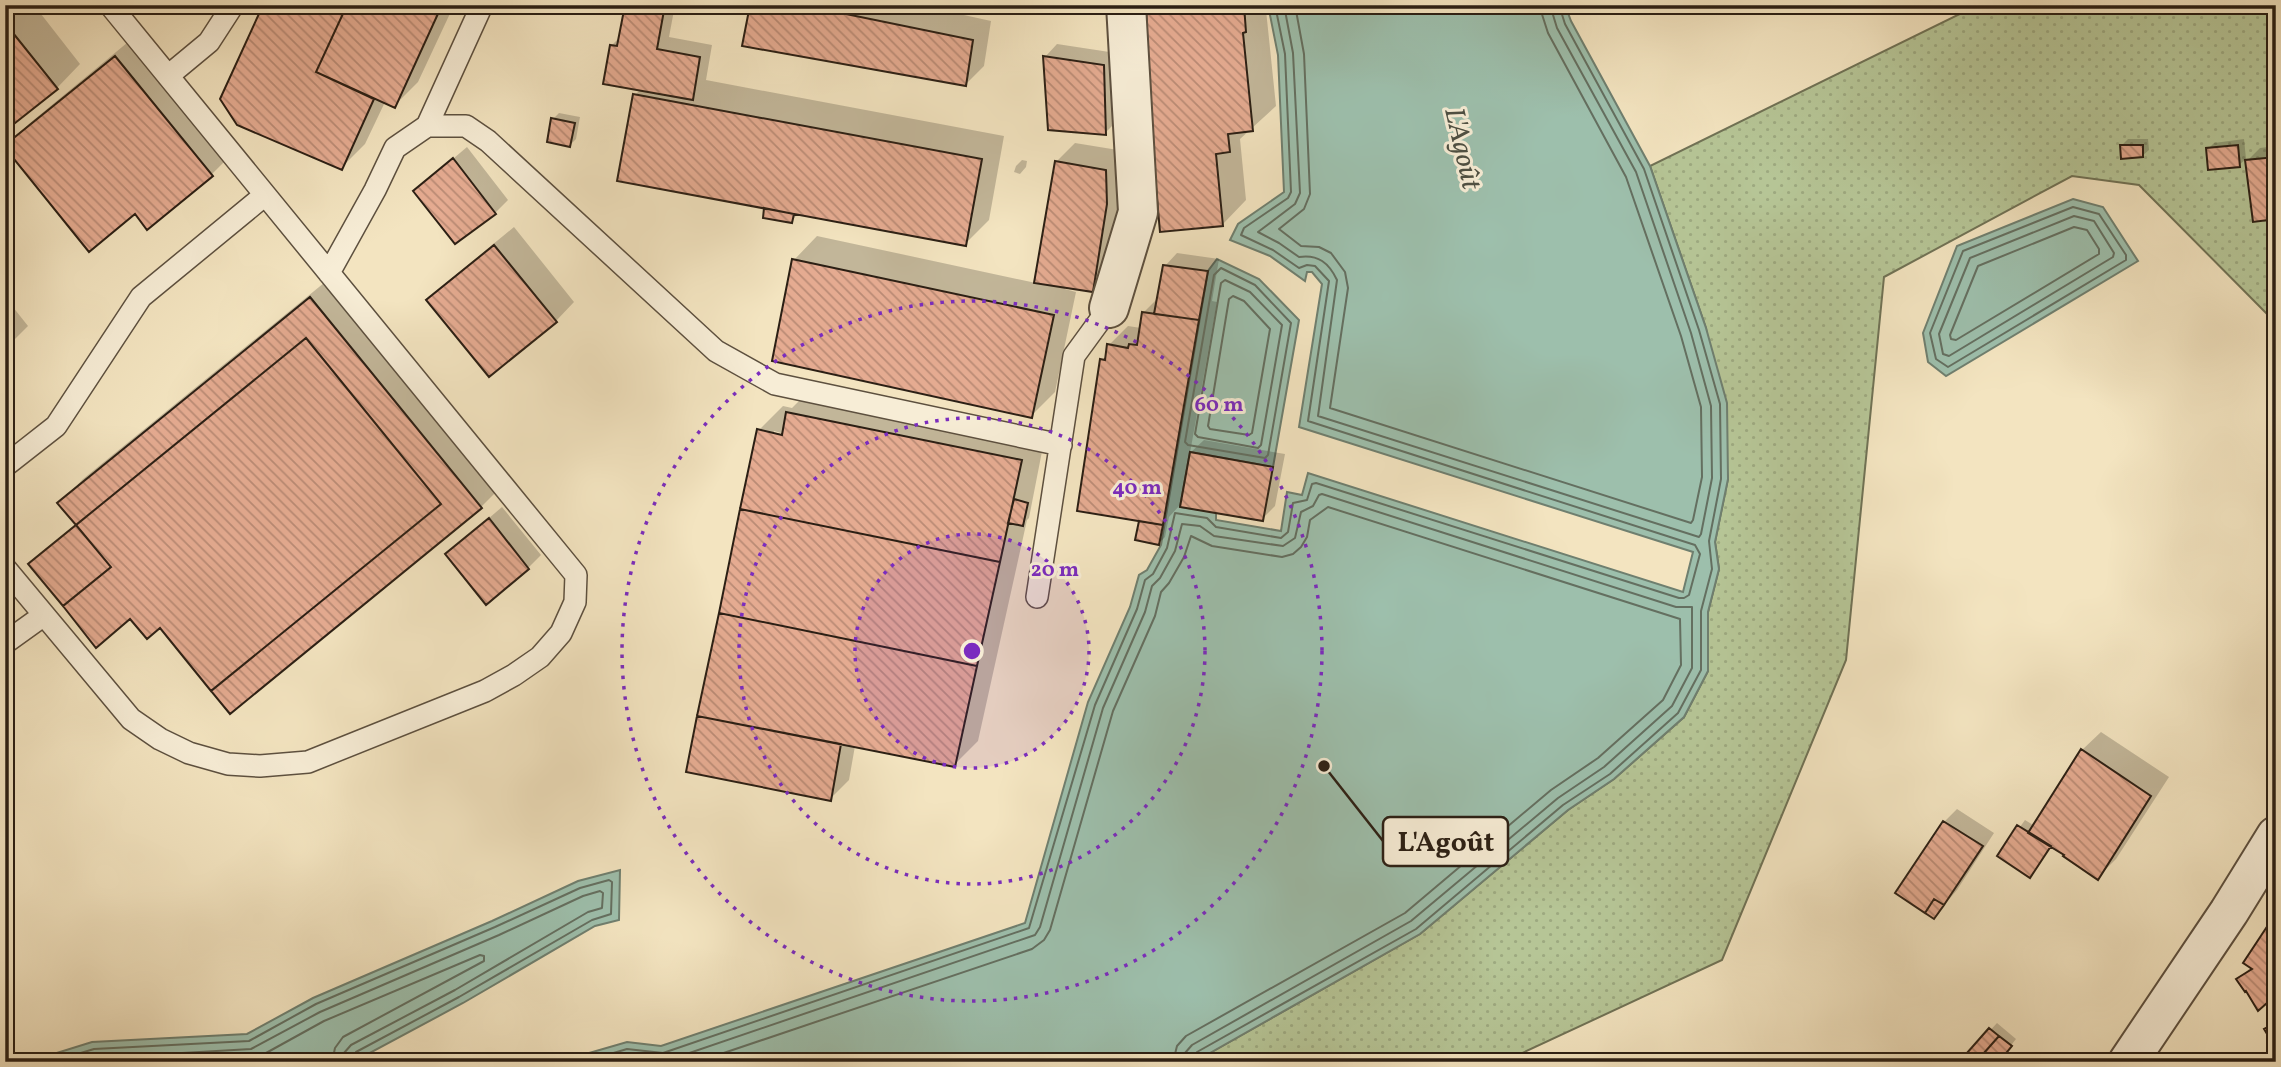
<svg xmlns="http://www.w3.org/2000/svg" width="2281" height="1067" font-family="Vollkorn,serif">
<defs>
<pattern id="grass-dots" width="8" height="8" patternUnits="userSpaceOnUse" patternTransform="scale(1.75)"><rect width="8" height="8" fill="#b6c596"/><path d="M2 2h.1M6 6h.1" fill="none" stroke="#9da980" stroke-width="1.8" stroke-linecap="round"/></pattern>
<pattern id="building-back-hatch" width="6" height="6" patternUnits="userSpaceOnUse" patternTransform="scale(1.75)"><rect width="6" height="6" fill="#e5ab91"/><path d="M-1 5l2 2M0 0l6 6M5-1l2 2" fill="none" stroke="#ba8b75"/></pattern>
</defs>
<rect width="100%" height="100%" fill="#f3e4c0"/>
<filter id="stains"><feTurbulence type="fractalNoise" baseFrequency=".00286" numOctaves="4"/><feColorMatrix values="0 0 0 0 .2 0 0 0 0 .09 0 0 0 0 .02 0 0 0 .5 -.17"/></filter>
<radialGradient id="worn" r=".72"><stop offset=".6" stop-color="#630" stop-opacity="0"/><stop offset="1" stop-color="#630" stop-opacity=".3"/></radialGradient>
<path fill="url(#grass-dots)" stroke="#707255" stroke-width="2" d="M1978 5H2276V323L2139 185 2072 176 1884 277 1846 660 1722 960 1503 1062H1194L1420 934 1568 810 1614 779 1684 717 1708 671V612L1719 569 1715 542 1728 479 1706 328 1650 166Z"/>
<path fill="#9dbfac" stroke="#6f7f6f" stroke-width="2" d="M1268 5H1565L1571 21 1650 166 1706 328 1727 403 1728 479 1715 542 1719 569 1708 612V671L1684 717 1614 779 1568 810 1420 934 1194 1062H558L627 1042 661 1046 1025 923 1088 702 1130 607 1139 575 1147 570 1161 545 1208 271 1217 259 1259 279 1299 320 1273 467 1190 452 1180 507 1216 512V520L1281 531 1287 492 1302 495 1308 473 1683 592 1693 552 1299 427 1322 284 1312 272H1307L1305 281 1270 256 1230 240 1238 224 1284 192 1278 55Z
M2073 199 2103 207 2138 261 1946 376 1928 362 1923 333 1957 246Z
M620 870 619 920 595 926 463 1003 353 1062H13L31 1061 92 1042 247 1034 313 998 492 921 578 881Z"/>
<path fill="#0003" fill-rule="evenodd" d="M5 5H34L80 64 57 88 5 129Z
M265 5H454L418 82 394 106 385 102 365 144 341 168Z
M627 5H675L669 37 712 45 706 80 1004 136 989 220 965 244 798 213 792 221 766 207 635 95 641 89 612 45 621 36Z
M752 5H919L991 21 984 66 966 84Z
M1148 5H1269L1266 10 1276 106 1240 139 1246 200 1223 224Z
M139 33 235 151 211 175 6 146 30 123Z
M1057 44 1116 53 1118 120 1105 133 1045 57Z
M559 113 580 117 576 139 570 145 553 119Z
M2128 139H2148L2149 150 2142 156 2122 145Z
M2244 139 2246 159 2239 165 2208 149 2214 143Z
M1075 143 1124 151 1125 184 1111 271 1092 290 1065 286V289L1076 292 1055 392 1031 416 794 260 817 236 1036 283 1056 162Z
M2276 146V217L2247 161 2260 148Z
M467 147 508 200 495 213 456 242 415 191Z
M1022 160 1027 161 1026 167 1020 174 1014 172 1016 166Z
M514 227 574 302 556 321 428 300 447 282Z
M1177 253 1219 259 1212 301 1217 302 1190 453 1204 440 1285 454 1275 506 1262 519 1180 505 1169 517 1165 537 1159 543 1140 522 1102 360 1108 354 1109 345 1128 326 1141 328 1144 312 1159 297 1165 266Z
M335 274 505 483 481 507 160 626 130 617 31 564 77 523 60 503 83 479Z
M5 297 28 326 5 349Z
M811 389 1045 436 1029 518 1027 520 978 741 954 765 855 746 849 780 830 799 759 430 783 406 792 408ZM774 431 791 436 774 435Z
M502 507 541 555 528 568 447 554Z
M2101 732 2169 777 2116 859 2098 877 2052 845 2030 876 1999 856 2025 820 2035 826 2082 750Z
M1957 809 1994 833 1957 890 1934 917 1944 822Z
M2276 916V992L2238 980 2251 967Z
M1997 1023 2016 1039 1998 1062H1961Z"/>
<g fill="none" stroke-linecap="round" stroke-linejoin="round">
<path stroke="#646f60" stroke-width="2" d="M1284 5 1293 53 1300 193 1295 204 1258 232 1279 243 1299 257C1318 254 1329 263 1337 280L1318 416 1699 537 1701 534 1712 478 1711 406 1691 333 1636 172 1557 28 1550 5
M1295 5 1304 54 1310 194 1304 209 1279 229 1301 246 1319 247 1331 253 1345 272 1348 288 1330 408 1691 523 1693 520 1702 477 1701 407 1681 336 1626 177 1548 33 1539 5
M2073 207 2099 214 2126 255V260L1948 367 1936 359 1930 333 1963 251Z
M2074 216 2094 221 2114 253 2113 257 1949 356 1943 354 1939 334 1970 258Z
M2074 227 2087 230 2099 249V254L1956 340 1951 339 1950 335 1978 266Z
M1221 268 1255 285 1291 323 1268 455 1265 458 1188 445 1185 442 1214 275Z
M1225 280 1250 292 1282 325 1261 445 1258 448 1198 437 1195 434 1221 283Z
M1233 296 1244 301 1270 329 1252 433 1249 435 1210 429 1208 426 1229 299Z
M51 1062 94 1049 249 1041 316 1004 495 927 580 888 609 880 612 882 611 914 592 920 459 997 356 1052 351 1062
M82 1062 96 1058 251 1049 320 1012 499 935 583 896 600 891 603 893 602 908 588 912 455 990 351 1045 344 1053 343 1062
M219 1062 257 1058 324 1021 480 955 484 956V961L343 1037 335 1048 332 1062
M583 1062 627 1049 663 1053 1029 928 1095 705 1137 609 1145 580 1153 574 1167 548 1175 513 1207 518 1216 527 1281 538 1288 532 1293 503 1307 500 1312 484 1316 483 1679 598H1684L1689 595 1700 554 1695 545 1308 421 1329 281 1315 266 1307 265 1299 268 1273 250 1241 235 1244 228 1288 198 1291 192 1285 54 1275 5
M663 1062 1035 935 1040 927 1103 708 1145 612 1152 586 1160 578 1175 551 1182 524 1200 526 1214 536 1283 546 1295 538 1301 512 1313 506 1319 495 1322 494 1676 607H1692V668L1672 706 1604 767 1558 798 1411 921 1192 1045 1185 1053 1184 1062
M697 1062 1032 949 1044 940 1050 930 1113 711 1155 616 1161 592 1169 583 1184 557 1191 536 1212 546 1282 557 1293 554 1301 547 1307 537 1310 520 1328 507 1680 619 1681 665 1663 700 1598 758 1551 790 1405 913 1186 1036 1177 1046 1173 1062
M1192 1062 1197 1052 1416 929 1563 805 1610 774 1678 713 1701 670V611L1712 569 1709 541 1721 479 1720 404 1699 330 1644 169 1565 24 1559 5"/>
</g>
<path fill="url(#building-back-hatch)" stroke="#2b1f14" stroke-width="2" d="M5 5H25L5 21Z
M263 5H347L316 72 374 99 342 170 237 125 220 99Z
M347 5H442L395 108 316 72Z
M625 5H665L657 49 700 57 693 100 603 84 610 45 617 46Z
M750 5H802L973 40 966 86 742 46Z
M1244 5 1246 32 1243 33 1253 131 1228 134 1230 152 1216 154 1223 226 1160 232 1150 120 1146 6Z
M5 23 58 89 5 131Z
M115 56 213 176 147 230 135 214 89 252 5 148V145Z
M1043 56 1104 65 1106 135 1048 130Z
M633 94 982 159 966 246 617 181Z
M551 118 575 123 570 147 547 142Z
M2120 145H2143V157L2121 159Z
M2238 145 2240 167 2208 170 2206 148Z
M2276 157V219L2253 222 2245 160Z
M453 158 496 214 455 244 413 191Z
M1055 161 1106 170 1107 204 1093 292 1034 283Z
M764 208 794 214 792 223 763 218Z
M494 245 557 322 489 377 426 300Z
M792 259 1054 315 1032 418 772 361Z
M1163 265 1208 271 1199 320 1154 314Z
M310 297 482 508 230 714 211 691 441 504 306 338 76 525 57 503Z
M1142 312 1199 320 1163 525 1077 511 1100 359 1105 360 1107 344 1128 348 1129 344 1137 345Z
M306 338 441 504 211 691 160 628 147 639 130 619 96 648 63 606 111 567 76 525Z
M786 412 1022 460 1000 562 740 509 757 429 782 435Z
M1190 452 1273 467 1263 521 1180 507Z
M1014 499 1028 503 1023 526 1008 523Z
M740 509 1000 562 977 666 719 613Z
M489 518 529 569 486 605 445 554Z
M1139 521 1163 525 1159 545 1135 540Z
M76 525 111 567 63 606 28 564Z
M719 613 977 666 955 767 697 716Z
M697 716 841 744 831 801 686 772Z
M2081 749 2151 796 2098 880 2063 856 2064 855 2028 833Z
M1943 821 1983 846 1944 905 1934 899 1925 913 1895 893Z
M2017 825 2051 846 2030 878 1997 856Z
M1934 899 1944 905 1934 919 1925 913Z
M2276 913V968L2269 979 2276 984V995L2258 1011 2246 991 2245 992 2236 979 2252 969 2243 963Z
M2276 1023V1049L2264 1029Z
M1989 1028 1999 1036 1976 1062H1959Z
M1999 1036 2012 1046 1999 1062H1976Z"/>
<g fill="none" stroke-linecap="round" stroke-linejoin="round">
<g stroke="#5d503f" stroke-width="24">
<path id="service" d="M168 76 209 42 233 5
M427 126 482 5
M329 273 375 190 395 148 427 126H466L488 141 716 351 775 384 1061 445
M5 466 56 426 141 297 265 195
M5 568 131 719 160 739 189 753 228 764 260 766 308 762 485 691 514 675 540 657 561 633 575 602 576 575 110 5
M1037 597 1074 356 1109 308
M5 643 44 615"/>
</g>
<g stroke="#5d503f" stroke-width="42">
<path id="minor" d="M1109 308 1138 212 1126 5
M2128 1062 2229 912 2276 836"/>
</g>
<use href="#service" stroke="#f7edd6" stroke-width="21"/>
<use href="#minor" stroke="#f7edd6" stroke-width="38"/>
</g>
<circle cx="972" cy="651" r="117" fill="#7b2cbf" fill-opacity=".12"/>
<g fill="none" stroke="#7b2cbf" stroke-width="3.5" stroke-dasharray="3.5 7">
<circle cx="972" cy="651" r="117"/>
<circle cx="972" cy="651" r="233"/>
<circle cx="972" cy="651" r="350"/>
</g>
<g text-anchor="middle" stroke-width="6" stroke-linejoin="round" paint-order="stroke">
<g font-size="28" font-style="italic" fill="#4d4f42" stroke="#f7edd6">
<text transform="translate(1464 148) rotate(77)" y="10">L'Agoût</text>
</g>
</g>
<circle cx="972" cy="651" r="10" fill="#7b2cbf" stroke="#f7edd6" stroke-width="3.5"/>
<g font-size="21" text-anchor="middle" font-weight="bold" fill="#7b2cbf" stroke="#f7edd6" stroke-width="6" stroke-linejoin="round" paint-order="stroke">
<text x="1219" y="411">60 m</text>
<text x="1137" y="494">40 m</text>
<text x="1055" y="576">20 m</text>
</g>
<path fill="none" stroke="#2b1f14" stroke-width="2.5" d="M1324 766L1383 841"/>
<circle fill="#2b1f14" stroke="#f7edd6" stroke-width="2.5" cx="1324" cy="766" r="7"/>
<rect fill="#f7edd6" stroke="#2b1f14" stroke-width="2.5" x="1383" y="817" width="125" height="49" rx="7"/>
<g font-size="28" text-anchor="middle" font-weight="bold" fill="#2b1f14">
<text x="1446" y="851">L'Agoût</text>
</g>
<rect width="2281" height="1067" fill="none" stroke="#f3e4c0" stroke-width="28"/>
<rect x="7" y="7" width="2267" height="1053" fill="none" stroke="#2b1f14" stroke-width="3.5"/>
<rect x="14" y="14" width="2253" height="1039" fill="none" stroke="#2b1f14" stroke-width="2"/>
<rect width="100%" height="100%" filter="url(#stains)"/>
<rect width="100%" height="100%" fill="url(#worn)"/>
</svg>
